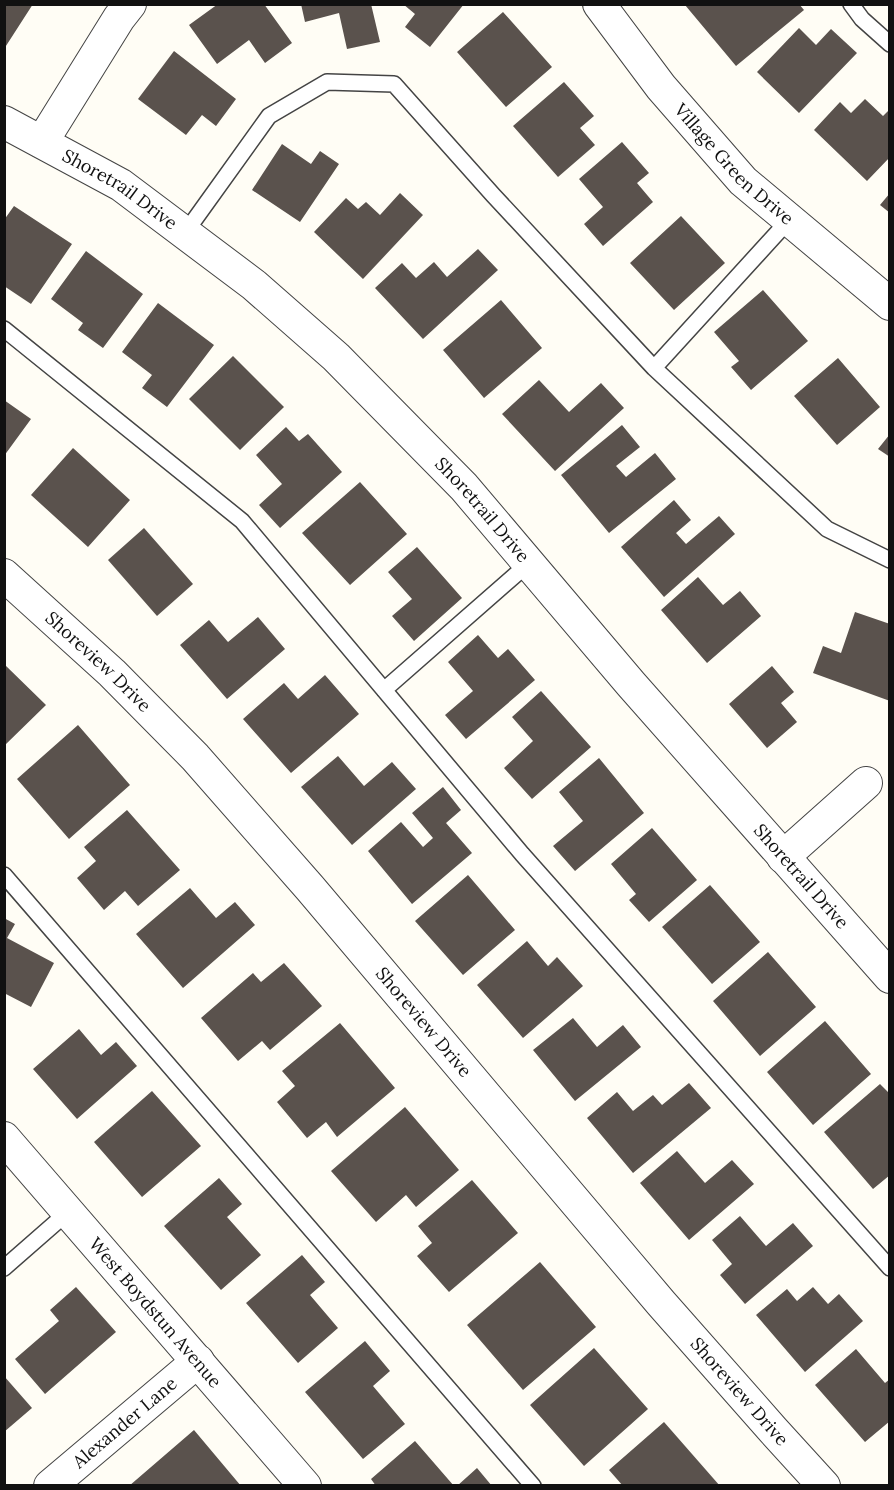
<svg xmlns="http://www.w3.org/2000/svg" width="894" height="1490" font-family="Lora,serif">
<rect width="100%" height="100%" fill="#fffdf5"/>
<path fill="#5a524d" d="M4 4H33L4 49Z
M218 4H264L292 43 265 63 249 40 217 64 189 25Z
M301 4H371L380 42 347 49 339 13 305 22Z
M403 4H464L430 47 405 27 415 14Z
M799 4 804 10 736 66 685 5Z
M503 12 552 67 506 107 457 52Z
M799 28 816 45 831 29 857 53 799 113 757 72Z
M174 51 236 99 216 126 202 115 186 135 138 99Z
M564 82 594 116 580 128 595 145 558 177 513 126Z
M865 99 883 116 890 109V157L867 181 814 130 840 102 851 113Z
M622 142 649 173 637 183 653 202 603 246 584 224 603 207 579 179Z
M282 144 311 164 320 151 339 164 300 222 252 190Z
M400 193 423 215 363 279 314 232 346 198 358 209 366 202 380 215Z
M890 193V213L880 205Z
M14 206 72 244 31 304 4 286V220Z
M681 216 725 263 674 310 630 263Z
M478 249 498 270 423 339 375 288 402 263 416 278 434 262 447 277Z
M86 251 143 294 103 348 78 330 83 323 51 299Z
M763 290 808 341 751 390 731 367 739 361 714 332Z
M501 300 542 348 484 398 443 350Z
M158 303 214 345 167 407 142 388 152 375 122 352Z
M233 356 284 407 240 450 189 399Z
M838 358 880 407 837 445 794 396Z
M539 380 569 412 601 383 624 408 555 471 502 414Z
M4 400 31 419 4 456Z
M622 425 640 447 616 466 626 477 655 453 676 479 609 533 561 475Z
M286 427 299 441 308 434 342 472 280 528 259 505 282 484 256 455Z
M890 434V457L878 449Z
M73 448 130 500 88 547 31 495Z
M360 482 407 534 350 585 302 533Z
M674 500 691 520 676 533 686 544 719 516 735 534 664 597 621 547Z
M144 528 193 584 157 616 108 560Z
M417 547 462 598 414 641 392 616 412 599 388 572Z
M698 577 723 605 740 591 761 616 707 663 661 610Z
M855 612 890 624V701L813 673 823 646 841 653Z
M258 617 285 649 227 699 180 645 209 620 228 642Z
M478 635 498 658 508 649 535 680 466 739 445 715 473 691 448 662Z
M4 664 46 705 4 746Z
M772 666 794 692 781 703 797 722 767 748 729 704Z
M325 675 359 714 291 773 243 719 284 683 298 699Z
M541 691 591 747 532 799 504 768 533 741 512 717Z
M78 725 130 785 69 839 17 779Z
M338 756 364 786 392 762 416 789 352 845 301 787Z
M599 758 644 813 575 871 553 846 583 821 559 792Z
M443 787 461 810 446 823 472 853 412 904 368 851 401 822 423 847 433 838 412 813Z
M127 810 180 870 138 906 125 891 104 910 77 878 96 861 84 847Z
M652 828 697 880 649 922 629 900 636 894 611 864Z
M468 875 515 930 463 975 415 921Z
M710 885 760 942 712 984 662 927Z
M190 888 216 918 235 902 255 925 183 988 136 934Z
M4 918 15 924 7 938 54 963 31 1007 4 993Z
M527 941 548 966 557 957 583 986 523 1038 477 985Z
M768 952 816 1007 760 1056 713 1001Z
M284 963 322 1006 270 1050 262 1041 238 1061 201 1018 253 973 261 982Z
M573 1018 597 1047 623 1025 641 1047 575 1101 533 1050Z
M825 1021 871 1074 813 1125 767 1072Z
M340 1023 395 1088 337 1137 326 1122 307 1138 277 1102 295 1086 282 1071Z
M79 1029 101 1055 116 1042 137 1066 77 1119 33 1069Z
M689 1083 711 1108 633 1173 587 1118 617 1092 633 1111 653 1095 662 1105Z
M880 1084 890 1094V1175L873 1189 824 1132Z
M152 1091 201 1146 142 1197 94 1142Z
M405 1107 459 1170 416 1207 406 1195 376 1222 331 1171Z
M677 1151 705 1183 732 1160 754 1184 689 1240 640 1183Z
M219 1178 242 1204 227 1217 261 1255 221 1290 164 1226Z
M472 1180 518 1233 449 1292 417 1256 432 1243 418 1226Z
M740 1216 766 1246 793 1223 813 1246 745 1304 720 1275 732 1264 712 1240Z
M302 1255 325 1282 310 1295 338 1328 298 1363 246 1303Z
M540 1262 596 1327 523 1390 467 1325Z
M76 1287 116 1332 45 1394 15 1359 59 1321 50 1310Z
M813 1287 828 1304 839 1294 863 1321 805 1372 756 1315 787 1289 797 1301Z
M365 1341 390 1371 373 1386 405 1424 363 1459 305 1392Z
M594 1348 648 1409 584 1466 530 1405Z
M856 1349 885 1383 890 1379V1421L865 1442 815 1385Z
M4 1376 32 1408 4 1432Z
M664 1422 720 1486H623L609 1470Z
M194 1430 241 1486H129Z
M415 1441 454 1486H376L371 1479Z
M477 1468 492 1486H457Z"/>
<g fill="none" stroke-linecap="round" stroke-linejoin="round">
<g stroke="#444" stroke-width="18">
<path id="lane" d="M851 4 862 19 890 44
M789 220 654 368 827 529 890 560
M185 233 269 116 327 82 394 84 493 195 654 368
M4 329 242 521 522 854 890 1268
M384 690 529 563
M4 875 533 1486
M4 1268 68 1212"/>
</g>
<g stroke="#444" stroke-width="34">
<g id="street">
<path id="s1" d="M599 4 661 87 743 181 890 304"/>
<path id="s2" d="M4 122 121 185 254 285 336 357 464 487 631 684 890 977"/>
<path d="M42 142 119 18 130 4"/>
<path id="s3" d="M4 575 112 673 195 757 310 888 661 1303 773 1430 824 1486"/>
<path d="M783 857 866 783"/>
<path id="s4" d="M4 1138 305 1486"/>
<path id="s5" d="M50 1486 198 1361"/>
</g>
</g>
<use href="#lane" stroke="#fff" stroke-width="15"/>
<use href="#street" stroke="#fff" stroke-width="32"/>
</g>
<g text-anchor="middle" stroke-width="6" stroke-linejoin="round" paint-order="stroke">
<g font-size="18" fill="#111" stroke="#fff">
<text dy="6" stroke="none"><textPath href="#s1" startOffset="210">Village Green Drive</textPath></text>
<text dy="6" stroke="none"><textPath href="#s2" startOffset="134">Shoretrail Drive</textPath></text>
<text dy="6" stroke="none"><textPath href="#s2" startOffset="620">Shoretrail Drive</textPath></text>
<text dy="6" stroke="none"><textPath href="#s3" startOffset="128">Shoreview Drive</textPath></text>
<text dy="6" stroke="none"><textPath href="#s2" startOffset="1106">Shoretrail Drive</textPath></text>
<text dy="6" stroke="none"><textPath href="#s3" startOffset="614">Shoreview Drive</textPath></text>
<text dy="6" stroke="none"><textPath href="#s4" startOffset="231">West Boydstun Avenue</textPath></text>
<text dy="6" stroke="none"><textPath href="#s3" startOffset="1100">Shoreview Drive</textPath></text>
<text dy="6" stroke="none"><textPath href="#s5" startOffset="98">Alexander Lane</textPath></text>
</g>
</g>
<rect width="894" height="1490" fill="none" stroke="#111111" stroke-width="12"/>
</svg>
